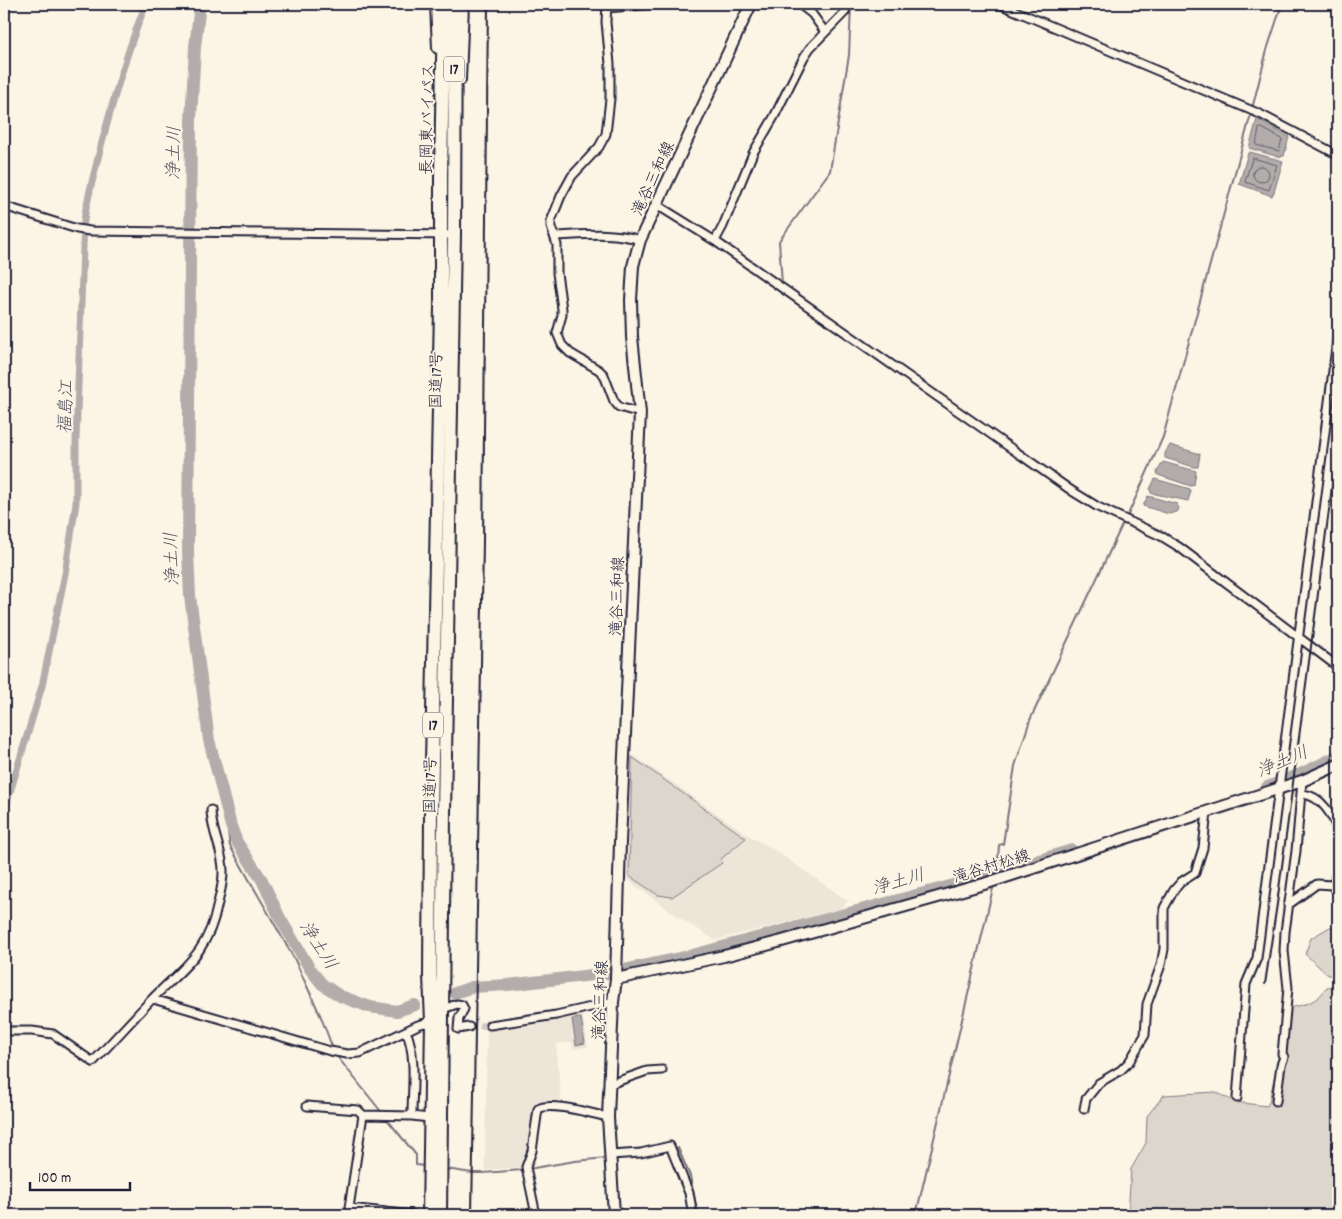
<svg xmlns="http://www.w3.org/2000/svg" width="1342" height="1219" font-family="Dekko,'Klee One',sans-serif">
<rect width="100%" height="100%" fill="#fcf5e5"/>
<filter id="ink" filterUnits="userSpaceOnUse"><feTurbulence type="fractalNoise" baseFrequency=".02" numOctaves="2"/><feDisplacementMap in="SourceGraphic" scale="10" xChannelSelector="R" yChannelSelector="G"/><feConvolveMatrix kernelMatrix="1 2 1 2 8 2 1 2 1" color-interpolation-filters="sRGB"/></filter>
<g filter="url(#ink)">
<path fill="#ece5d8" d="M630 753 748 835 773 849 848 901 841 909 715 940 683 920 625 878Z
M582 1012 588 1047 573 1049 572 1042 556 1044 561 1100 536 1102 529 1153 524 1167 485 1170 487 1029Z"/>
<path fill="#dcd6cc" stroke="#7f7c84" d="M632 757 746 838 721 859 722 863 672 897 658 895 629 876Z
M1330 927 1338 928V980L1327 974 1305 954 1311 938Z
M1333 985 1338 987V1215H1128L1131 1169 1146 1143 1147 1116 1164 1095 1216 1092 1235 1102 1267 1106 1269 1102 1289 1008C1304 1005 1318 1002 1326 988Z"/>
<path fill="#b2adab" stroke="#78757e" d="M1257 119 1289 137 1284 156 1279 157 1249 148Z
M1250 152 1283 161 1274 192 1272 196 1239 184 1248 153Z
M1170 445 1200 454 1198 467H1194L1165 458V453Z
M1163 462 1196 471 1194 485 1191 486 1158 475 1157 472Z
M1155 479 1190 489 1191 491 1188 501 1151 493 1150 489Z
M1148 496 1177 504 1179 509 1177 512 1169 514 1143 506Z
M581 1018 585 1043 576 1045 572 1019Z"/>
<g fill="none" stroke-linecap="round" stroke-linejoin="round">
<path stroke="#5c5a68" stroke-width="1" d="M1262 128 1282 139 1279 151 1256 145 1259 129Z
M1253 158 1277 165 1269 190 1245 182Z
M1253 174a8 8 0 1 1 16 0a8 8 0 1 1-16 0Z"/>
<path stroke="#78757e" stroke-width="2" d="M1252 109 1267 50 1282 4
M782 284 779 241 830 171 849 55 851 4
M1127 517 1163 437 1251 114
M231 826 228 832 230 846 295 960 321 1017 333 1049
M997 875 999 845 1003 844 1015 766 1030 720 1124 521
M336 1055 383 1114
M386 1118 416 1155V1165L424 1166
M674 1149 678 1148 690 1176 698 1215
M446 1169 472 1173H483L523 1170
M528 1169 575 1161 607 1158
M916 1215 994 884"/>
<path stroke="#b2adab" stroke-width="7" d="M4 812 42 686 65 574 76 503V441L84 220C88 195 95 171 101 146 114 98 127 50 146 4"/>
<path stroke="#b2adab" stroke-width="12" d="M200 4 195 47 191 120 188 551 190 596 209 740 231 826 237 842 262 880 280 918 310 969 322 984 340 996 370 1007 397 1011 415 1005
M1267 787 1305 772 1338 756
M455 993 472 987 508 985 609 973 689 956 980 878 1072 850"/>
<path stroke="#d0cbc3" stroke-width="7" stroke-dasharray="7 3.5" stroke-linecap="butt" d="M469 1027 490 1025"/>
<g stroke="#22223b" stroke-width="11">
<path id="minor" d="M607 4 606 22 610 64V99L606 134 599 147 572 176 561 196 551 221V227L557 245V273L562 309V315L557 333 562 345 570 353 599 370 604 375 614 401 619 407 640 413
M799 4 812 14 825 32
M999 4 1260 114 1338 155
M607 8 655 4
M657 205 715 241 1072 491 1098 507 1161 536 1179 547 1338 667
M4 206 77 229 90 231 454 235
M555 236C583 235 613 231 640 240
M715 241 723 226 753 153 774 117 804 57 810 48 845 12 846 4
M1303 794C1321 796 1333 815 1338 832
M1332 885 1335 881 1338 867
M1288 905 1317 884 1332 885 1338 892
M153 999 330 1051 347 1054 360 1053 418 1025 432 1021
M443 1009 457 1004 462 1005 464 1009 459 1018 458 1029 469 1027
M490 1025 556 1015 613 1002
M4 1031H32L53 1034 93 1062C113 1041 133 1019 153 998 186 965 208 953 218 903 220 894 223 883 223 873 224 852 211 832 211 810
M610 1084 647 1071 662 1070
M1237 1098 1246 984 1257 958 1338 332
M1276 1101 1281 1065 1284 1057 1282 1054 1288 988 1284 951 1285 932 1296 851 1302 781
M307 1106 358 1110 363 1115 349 1208 414 1215
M1084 1109 1086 1099 1099 1083 1121 1070 1129 1062 1145 1035 1147 1004 1161 965 1164 949V908L1174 890 1181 882 1195 873 1203 848 1207 812
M363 1115 412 1116C412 1089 417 1056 406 1031
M412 1116 429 1118
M610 1155 641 1153 670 1146 689 1193 693 1215
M536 1215 526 1167 532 1151 538 1109C550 1101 593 1114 608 1117"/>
</g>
<g stroke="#22223b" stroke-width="14">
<path id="secondary" d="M436 4 438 48
M460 80 463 4
M616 979 724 956 782 941 984 884 1302 781 1338 765
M614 1215 608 1117 613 1002 616 979 620 842 640 413 632 337 631 300 633 266 640 240 751 4"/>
</g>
<g stroke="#22223b" stroke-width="16">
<path id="trunk" d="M429 1215 432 1021 430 976 431 814 441 308V174L444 4
M440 1215 444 814 454 235 455 4"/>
</g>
<use href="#minor" stroke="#fcf5e5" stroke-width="7"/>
<use href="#secondary" stroke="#fcf5e5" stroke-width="10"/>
<use href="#trunk" stroke="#fcf5e5" stroke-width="12"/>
<path stroke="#22223b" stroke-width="2" d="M1265 984 1277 904 1338 442
M472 1215 483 542 488 4"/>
</g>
</g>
<g text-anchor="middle" stroke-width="4" stroke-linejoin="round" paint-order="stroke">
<g fill="#fcf5e5" stroke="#63616e" stroke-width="1">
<rect x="444" y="56.5" width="20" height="25" rx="4"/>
<rect x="423" y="712.5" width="20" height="25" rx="4"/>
</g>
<g font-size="15" font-weight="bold" fill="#22223b">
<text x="454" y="74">17</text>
<text x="433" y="730">17</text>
</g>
<g font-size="16" fill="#22223b" stroke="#fcf5e5">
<text transform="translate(426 119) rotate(-89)" y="6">長岡東バイパス</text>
<text transform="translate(652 178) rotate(-65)" y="6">滝谷三和線</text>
<text transform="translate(435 380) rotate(-89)" y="6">国道17号</text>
<text transform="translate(616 596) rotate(-88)" y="6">滝谷三和線</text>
<text transform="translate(429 785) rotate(-89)" y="6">国道17号</text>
<text transform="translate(991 865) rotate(-17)" y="6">滝谷村松線</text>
<text transform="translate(599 1000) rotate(-87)" y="6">滝谷三和線</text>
</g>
<g font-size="18" font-style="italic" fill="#545362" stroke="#fcf5e5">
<text transform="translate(173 153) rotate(-89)" y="6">浄土川</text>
<text transform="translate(65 407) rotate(-88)" y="6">福島江</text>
<text transform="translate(171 559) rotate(-92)" y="6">浄土川</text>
<text transform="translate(1282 761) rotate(-23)" y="6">浄土川</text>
<text transform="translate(898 881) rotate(-16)" y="6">浄土川</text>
<text transform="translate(319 945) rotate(57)" y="6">浄土川</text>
</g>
</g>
<rect width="1342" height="1219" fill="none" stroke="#fcf5e5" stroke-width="20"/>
<rect x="10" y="10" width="1322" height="1199" fill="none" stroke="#22223b" stroke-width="2" filter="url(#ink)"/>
<path d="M30 1182v8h100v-8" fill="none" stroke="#22223b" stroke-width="2.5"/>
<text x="38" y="1182" font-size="15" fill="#22223b" stroke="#fcf5e5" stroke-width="4" paint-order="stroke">100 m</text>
</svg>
